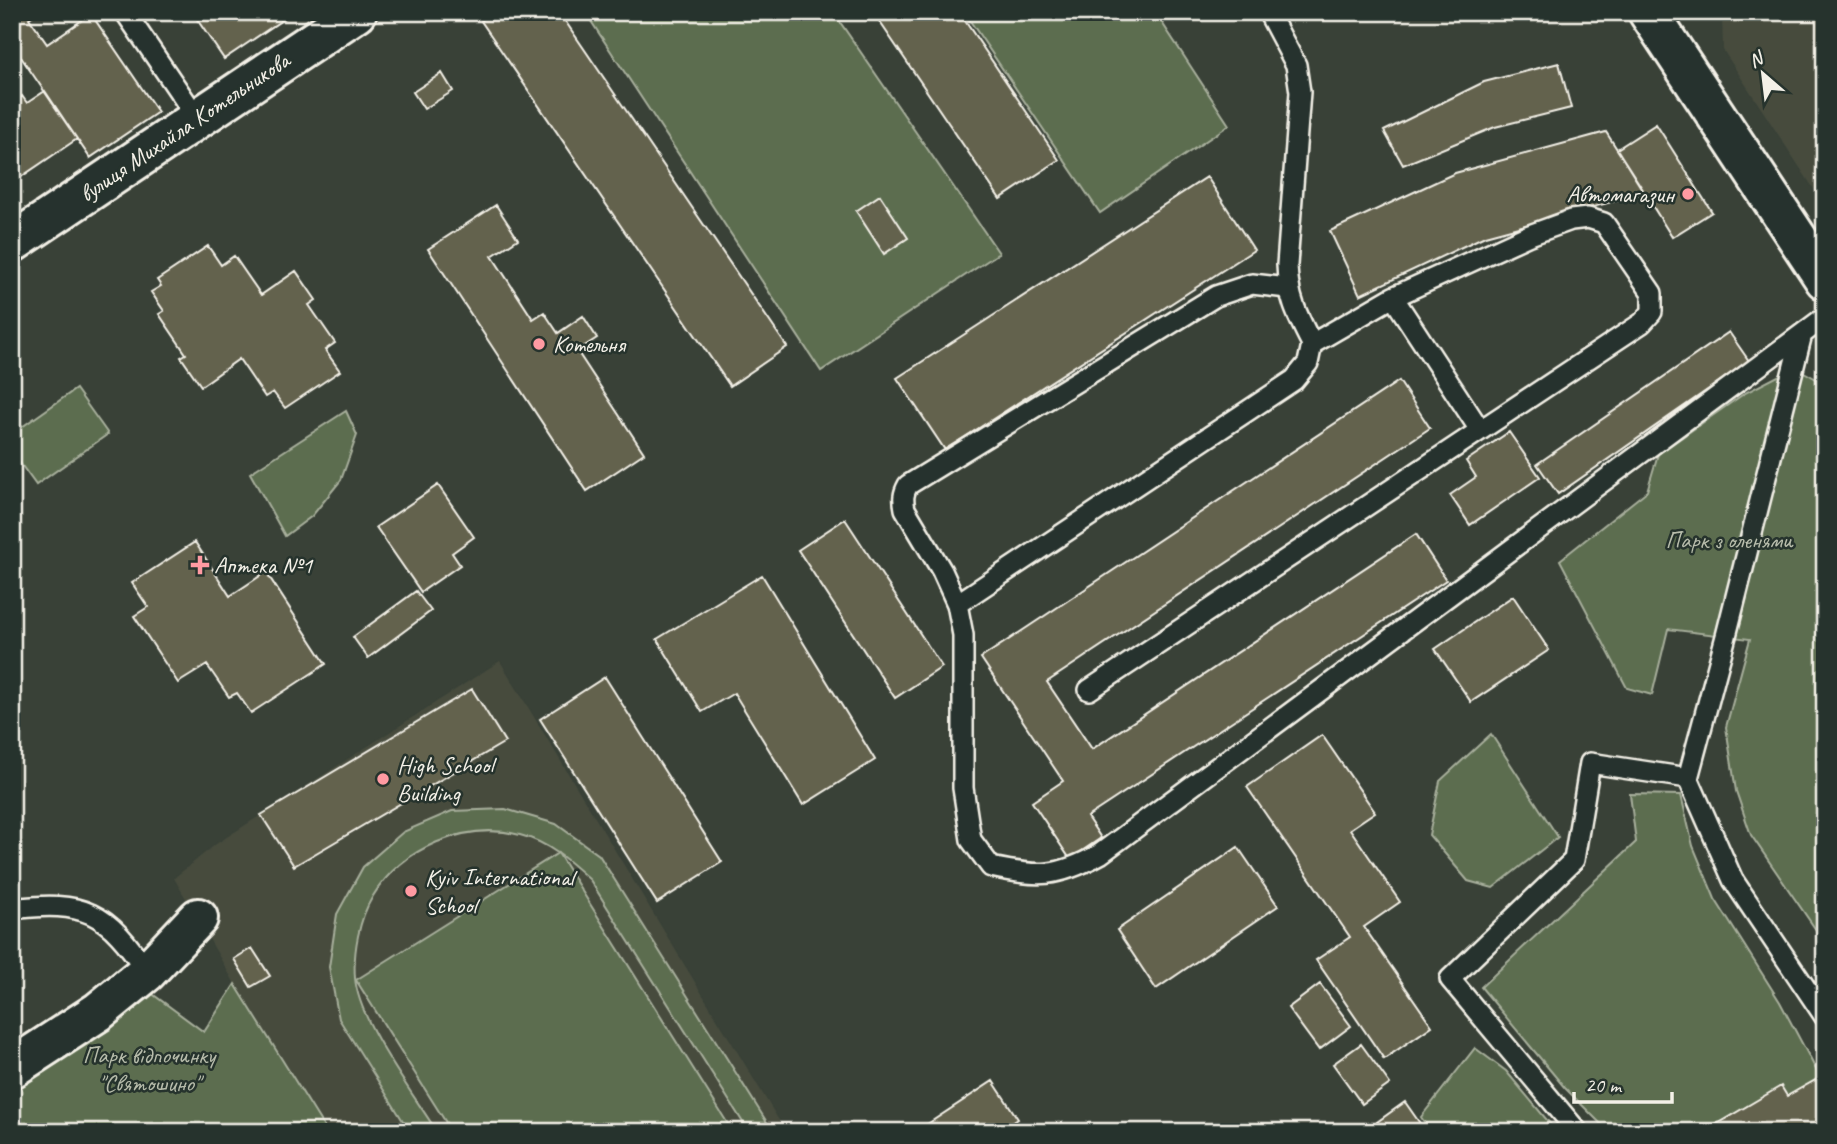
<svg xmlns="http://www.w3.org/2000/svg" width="1837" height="1144" font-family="Caveat,sans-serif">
<rect width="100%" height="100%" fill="#394137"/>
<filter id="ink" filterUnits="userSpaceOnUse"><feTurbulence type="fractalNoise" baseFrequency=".0143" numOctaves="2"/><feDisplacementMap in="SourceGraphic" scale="14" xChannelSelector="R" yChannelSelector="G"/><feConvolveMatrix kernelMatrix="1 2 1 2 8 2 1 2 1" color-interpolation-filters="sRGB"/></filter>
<g filter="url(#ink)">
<path fill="#464b3e" d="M1825 14V206L1723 50 1722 17Z
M500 661 786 1132H327L235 984 174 878 216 844Z"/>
<path fill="#5b6d50" stroke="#a8af9c" stroke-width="2" d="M585 12H833L999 253 821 371Z
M964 12H1155L1229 125 1100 213Z
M1804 372 1825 384V943L1751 835 1736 791 1726 727 1750 639 1668 629 1652 695 1627 688 1560 560 1647 491 1658 454 1745 393 1780 375Z
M76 389 108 434 36 485 12 452V434Z
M346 411 357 435 341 480 312 516 285 536 250 473Z
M1491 734 1558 837 1493 888 1468 881 1429 835 1440 781Z
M1630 794 1681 795 1693 846 1715 899 1780 1002 1820 1077 1825 1075V1085L1726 1132H1609L1565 1088 1481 987 1636 842Z
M505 809 556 824 599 855 773 1132H749L590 880C569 861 548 842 520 835 465 821 402 848 373 896 359 919 353 952 355 978 359 1023 412 1092 437 1132H410L339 1019 329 967 337 914 363 867 403 832 452 811Z
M558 853 733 1132H452L356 980Z
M235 984 327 1132H12V1087L151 993 204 1032Z
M1475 1048 1506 1071 1557 1132H1423L1428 1128 1421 1117Z"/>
<path fill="#64624e" stroke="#f4f1e8" stroke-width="2" d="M12 12H38L29 18 47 44 91 14 158 112 90 158 12 44Z
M192 12H294L224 59Z
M494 12H559L787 347 730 386 481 21Z
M873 12H959L1059 160 1000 199Z
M1559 63 1571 108 1495 127 1403 165 1384 131 1484 82Z
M442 73 453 91 424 109 413 92Z
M45 91 77 139 12 183V103L22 96 27 103Z
M1656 124 1712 212 1672 237 1617 149Z
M1606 132 1645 193 1485 236 1360 295 1330 231 1455 173Z
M1207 177 1254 250 945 450 897 378Z
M880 195 908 238 884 254 856 211Z
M496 205 518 239 492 256 533 319 544 312 558 333 583 316 597 338 577 351 644 453 587 491 428 249Z
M208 246 221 265 234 256 261 295 296 271 316 300 309 305 335 343 325 350 340 371 285 408 273 392 265 397 239 359 201 386 181 357 186 354 159 314 164 311 151 292 161 286 157 280Z
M1729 332 1749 361 1558 494 1537 464Z
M1399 381 1430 428 1047 682 1092 749 1416 534 1446 580 1087 817 1101 838 1070 859 1032 802 1063 781 981 658Z
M1509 432 1540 477 1470 525 1450 495 1476 477 1466 461Z
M438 485 474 537 452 553 460 565 421 592 376 527Z
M845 519 942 667 895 698 798 550Z
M195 542 230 596 266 572 326 664 251 713 237 693 229 697 207 665 178 683 134 616 148 607 132 583Z
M762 575 875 760 803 805 734 693 702 712 657 639Z
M416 591 431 611 368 658 353 637Z
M1513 596 1549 650 1471 702 1435 649Z
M605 677 722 862 657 903 540 719Z
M472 689 505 742 294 866 261 815Z
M1322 735 1375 812 1350 829 1400 902 1364 927 1432 1026 1384 1059 1316 960 1350 937 1247 787Z
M1238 847 1278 906 1156 989 1117 930Z
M252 948 270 976 251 987 234 959Z
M1320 984 1351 1026 1319 1050 1288 1008Z
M1361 1044 1390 1084 1362 1104 1333 1064Z
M1821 1077 1825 1085V1132H1712L1710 1128 1781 1086 1787 1096Z
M993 1081 1018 1119 999 1132H922L920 1129Z
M1405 1102 1426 1132H1384L1377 1122Z"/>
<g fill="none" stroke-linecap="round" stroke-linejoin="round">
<g stroke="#f4f1e8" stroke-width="24">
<path id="lane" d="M125 12 197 118
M1288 288 1252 284 1216 296 908 485C903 494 903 499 905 509L942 571 957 604 963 635V788L971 840 991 867C1038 877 1057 878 1100 854L1825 317
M1393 297 1480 430
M1802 334 1726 636 1688 778 1733 880 1825 1017
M957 604 1294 380 1308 363 1312 344C1297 315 1288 298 1287 265L1300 92 1296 65 1268 12
M1089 690 1642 323 1652 312V293L1604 223 1588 218 1571 220 1527 236 1393 297 1312 344
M12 909C84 900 107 911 147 972
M1578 1132 1450 979 1574 860 1590 763 1688 778"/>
</g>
<g stroke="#f4f1e8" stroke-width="44">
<path id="street" d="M12 243 357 12
M12 1068 98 1012 147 972 198 918"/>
</g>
<g stroke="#f4f1e8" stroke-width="44">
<path id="secondary" d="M1648 12 1825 280"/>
</g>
<use href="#lane" stroke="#26332d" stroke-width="19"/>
<use href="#street" stroke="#26332d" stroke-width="38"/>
<use href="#secondary" stroke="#26332d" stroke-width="38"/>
</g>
</g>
<g fill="#ff9aa2" stroke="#26332d" stroke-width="2.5">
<circle cx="1688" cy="194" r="7"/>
<circle cx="539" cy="344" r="7"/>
<path d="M196.5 554.5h7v7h7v7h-7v7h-7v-7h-7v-7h7z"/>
<circle cx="383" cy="779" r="7"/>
<circle cx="411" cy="891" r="7"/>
</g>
<g text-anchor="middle" stroke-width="5" stroke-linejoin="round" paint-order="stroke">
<g font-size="24" fill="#f4f1e8" stroke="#26332d">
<text transform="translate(184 127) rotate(-34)" y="8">вулиця Михайла Котельникова</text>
</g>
<g font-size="24" fill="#f4f1e8" stroke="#26332d" text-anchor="start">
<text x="1674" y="202" text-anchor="end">Автомагазин</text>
<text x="553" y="352">Котельня</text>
<text x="214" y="573">Аптека №1</text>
<text x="397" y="773">High School<tspan x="397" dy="28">Building</tspan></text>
<text x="425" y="885">Kyiv International<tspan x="425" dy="28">School</tspan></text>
</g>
<g font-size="24" fill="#b7bcab" stroke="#26332d">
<text x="1729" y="548">Парк з оленями</text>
<text x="149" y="1063">Парк відпочинку<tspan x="149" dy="28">"Святошино"</tspan></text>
</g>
</g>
<rect width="1837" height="1144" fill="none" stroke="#26332d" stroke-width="42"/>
<rect x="21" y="21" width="1795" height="1102" fill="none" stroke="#f4f1e8" stroke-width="2.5" filter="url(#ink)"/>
<g transform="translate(1763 74) rotate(332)" stroke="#26332d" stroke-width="5" paint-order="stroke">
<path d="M0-5L12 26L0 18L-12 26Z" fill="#f4f1e8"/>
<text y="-10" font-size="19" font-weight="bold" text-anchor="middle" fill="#f4f1e8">N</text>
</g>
<path d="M1574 1092v10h98v-10" fill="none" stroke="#f4f1e8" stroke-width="3.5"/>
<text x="1585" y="1092" font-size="21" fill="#f4f1e8" stroke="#26332d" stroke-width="5" paint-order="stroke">20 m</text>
</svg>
